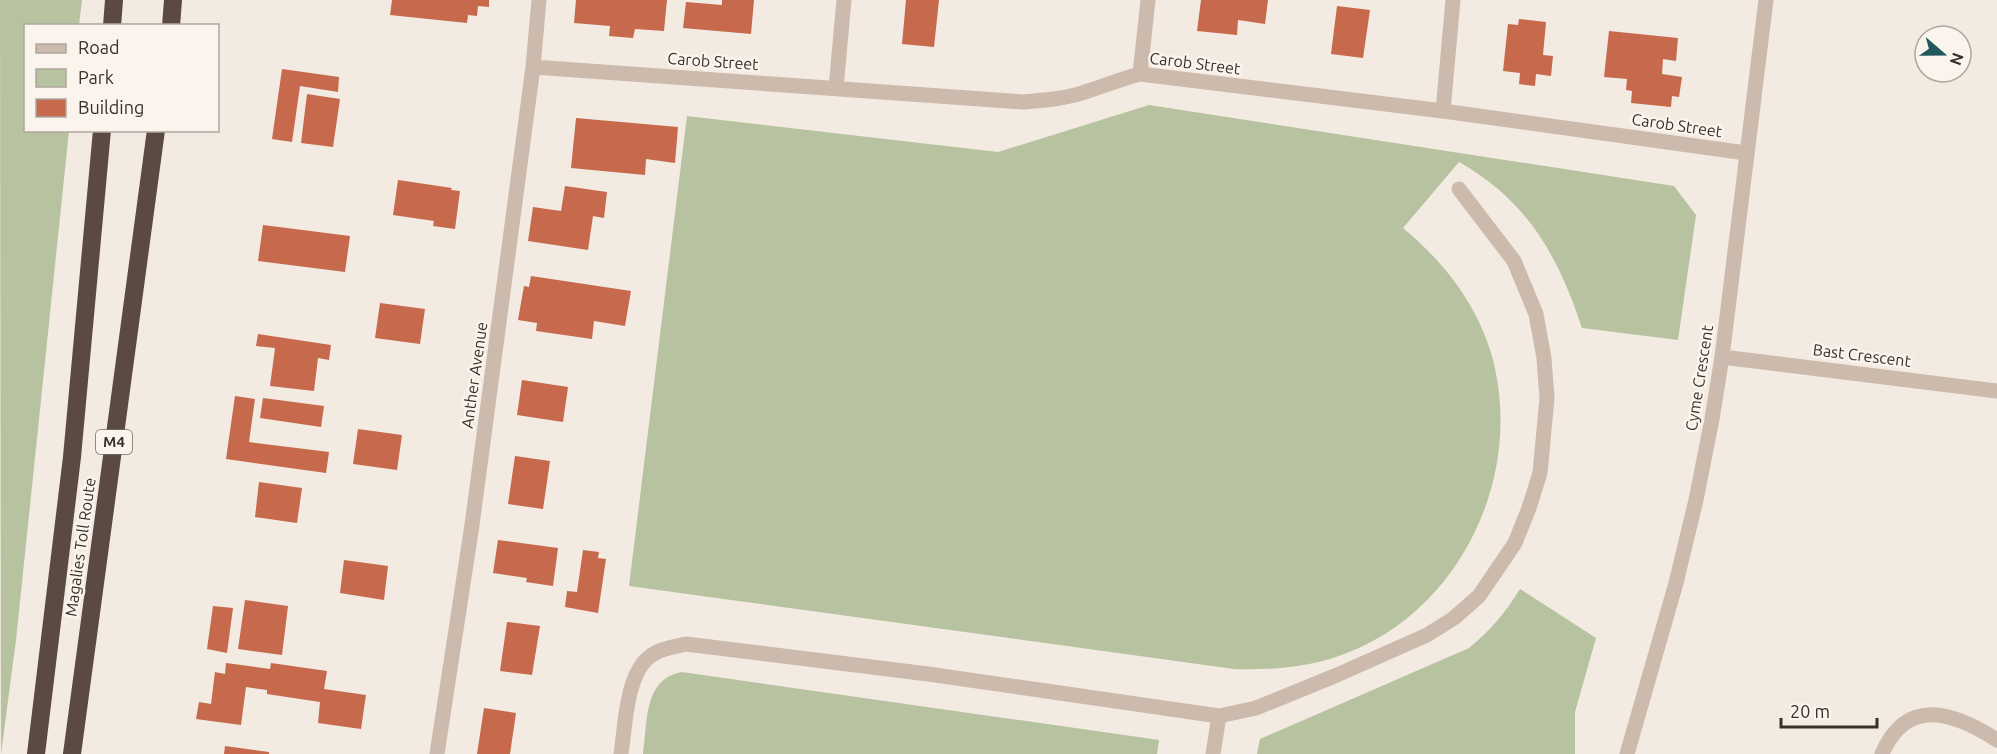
<svg xmlns="http://www.w3.org/2000/svg" width="1997" height="754" font-family="Ubuntu,sans-serif">
<rect width="100%" height="100%" fill="#f3eae1"/>
<path fill="#b7c3a0" d="M0 0H82L79 25 26 26V130L69 131 16 640 1 754Z
M1149 105 1674 186 1696 215 1678 340 1582 328C1558 256 1528 201 1459 162L1403 228C1443 261 1476 303 1491 353 1527 476 1458 619 1333 658 1300 668 1268 670 1234 669L629 586 687 116 998 152Z
M1520 589 1596 638 1575 712V754H1257L1260 739 1469 648C1490 631 1505 613 1520 589Z
M682 672 1159 740 1157 754H643C648 722 643 679 682 672Z"/>
<path fill="#c6694c" d="M392 0H489V7L478 6 477 16 468 15 467 23 390 15Z
M576 0H667L664 31 635 29 633 38 609 36 610 26 574 23Z
M722 0H754L751 34 683 28 686 2 722 5Z
M906 0H939L934 47 902 44Z
M1201 0H1268L1265 24 1238 20 1237 35 1197 31Z
M1337 6 1370 10 1363 58 1331 54Z
M1519 19 1546 22 1543 55 1553 56 1551 76 1536 74 1535 86 1519 84 1520 73 1503 71 1508 24 1518 25Z
M1609 31 1678 38 1676 61 1663 59 1662 74 1682 77 1679 97 1672 96 1671 107 1631 103 1632 91 1626 90 1627 79 1604 77Z
M282 69 339 77 338 92 300 86 292 142 272 139Z
M307 94 340 99 333 147 301 143Z
M576 118 678 127 675 163 646 159 645 175 571 168Z
M398 180 452 188 451 190 460 191 455 229 433 226 434 221 393 215Z
M565 186 607 192 604 218 593 216 588 250 528 241 533 207 561 211Z
M263 225 350 236 345 272 258 261Z
M531 276 631 291 625 326 594 321 592 339 536 331 537 323 518 320 524 286 529 287Z
M380 303 425 309 420 344 375 338Z
M258 334 331 345 329 360 318 358 314 391 270 386 275 348 256 346Z
M522 380 568 387 563 422 517 415Z
M235 396 255 399 249 442 329 452 326 473 226 459Z
M263 398 324 406 321 427 260 418Z
M358 429 402 435 397 470 353 464Z
M515 456 550 461 543 509 508 504Z
M259 482 302 488 297 523 255 517Z
M498 540 558 548 553 586 526 582 527 578 493 573Z
M583 550 599 552 598 558 606 559 598 613 565 607 567 591 577 592Z
M344 560 388 566 384 600 340 593Z
M245 600 288 606 282 655 238 649Z
M213 606 233 608 227 653 207 649Z
M507 622 540 626 532 675 500 671Z
M226 663 270 669 271 663 327 671 324 689 366 695 361 729 318 723 320 702 267 694V690L246 687 241 725 196 719 199 702 211 704 215 672 225 674Z
M484 708 516 713 510 754H477Z
M225 746 269 752V754H224Z"/>
<g fill="none" stroke-linecap="round" stroke-linejoin="round">
<path stroke="#ccbaac" stroke-width="15" d="M533 67 1023 102C1044 100 1065 99 1085 92 1104 86 1121 79 1140 74L1443 111 1746 153
M1140 74 1148 0
M836 88 844 0
M1443 111 1453 0
M1722 357 1997 391
M437 754 472 525 533 67 539 0
M621 754C625 728 626 678 647 659 657 649 673 647 686 644L928 674 1219 716 1256 708 1337 675 1427 635 1454 618 1479 596 1515 543 1529 508 1540 473 1547 398 1544 358 1536 314 1514 261 1459 189
M1213 754 1219 716
M1627 754 1676 583 1696 500 1712 419 1722 357 1766 0
M1882 754C1907 695 1955 713 1997 740"/>
<path stroke="#5b4a42" stroke-width="18" d="M112 26 114 0
M171 26 173 0
M36 754 72 457 102 130
M72 754 156 130"/>
</g>
<g text-anchor="middle" stroke-width="5" stroke-linejoin="round" paint-order="stroke">
<rect fill="#fbf4ed" stroke="#746b65" stroke-width="1.5" x="96" y="430" width="36" height="24" rx="4.5"/>
<g font-size="15" font-weight="bold" fill="#3a302b">
<text x="114" y="447">M4</text>
</g>
<g font-size="16" fill="#3a302b" stroke="#fbf4ed">
<text transform="translate(713 61) rotate(4)" y="6">Carob Street</text>
<text transform="translate(1195 63) rotate(7)" y="6">Carob Street</text>
<text transform="translate(1677 125) rotate(8)" y="6">Carob Street</text>
<text transform="translate(1862 355) rotate(7)" y="6">Bast Crescent</text>
<text transform="translate(474 375) rotate(-82)" y="6">Anther Avenue</text>
<text transform="translate(1699 378) rotate(-81)" y="6">Cyme Crescent</text>
<text transform="translate(80 547) rotate(-82)" y="6">Magalies Toll Route</text>
</g>
</g>
<rect x="24" y="24" width="195" height="108" fill="#fbf4ed" stroke="#aea69f" stroke-width="1.5"/>
<rect x="36" y="44" width="30" height="9" fill="#ccbaac" stroke="#aea69f" stroke-width="1.5"/>
<text x="78" y="54" font-size="18" fill="#3a302b">Road</text>
<rect x="36" y="69" width="30" height="18" fill="#b7c3a0" stroke="#aea69f" stroke-width="1.5"/>
<text x="78" y="84" font-size="18" fill="#3a302b">Park</text>
<rect x="36" y="99" width="30" height="18" fill="#c6694c" stroke="#aea69f" stroke-width="1.5"/>
<text x="78" y="114" font-size="18" fill="#3a302b">Building</text>
<g transform="translate(1943 54) rotate(110)"><circle r="28" fill="#fbf4ed" stroke="#aea69f" stroke-width="1.5"/>
<path d="M0-4.5L10 22L0 15L-10 22Z" fill="#20585c"/>
<text y="-9" font-size="16" font-weight="bold" text-anchor="middle" fill="#3a302b">N</text>
</g>
<path d="M1781 718v9h96v-9" fill="none" stroke="#3a302b" stroke-width="3"/>
<text x="1790" y="718" font-size="18" fill="#3a302b" stroke="#fbf4ed" stroke-width="4.5" paint-order="stroke">20 m</text>
</svg>
